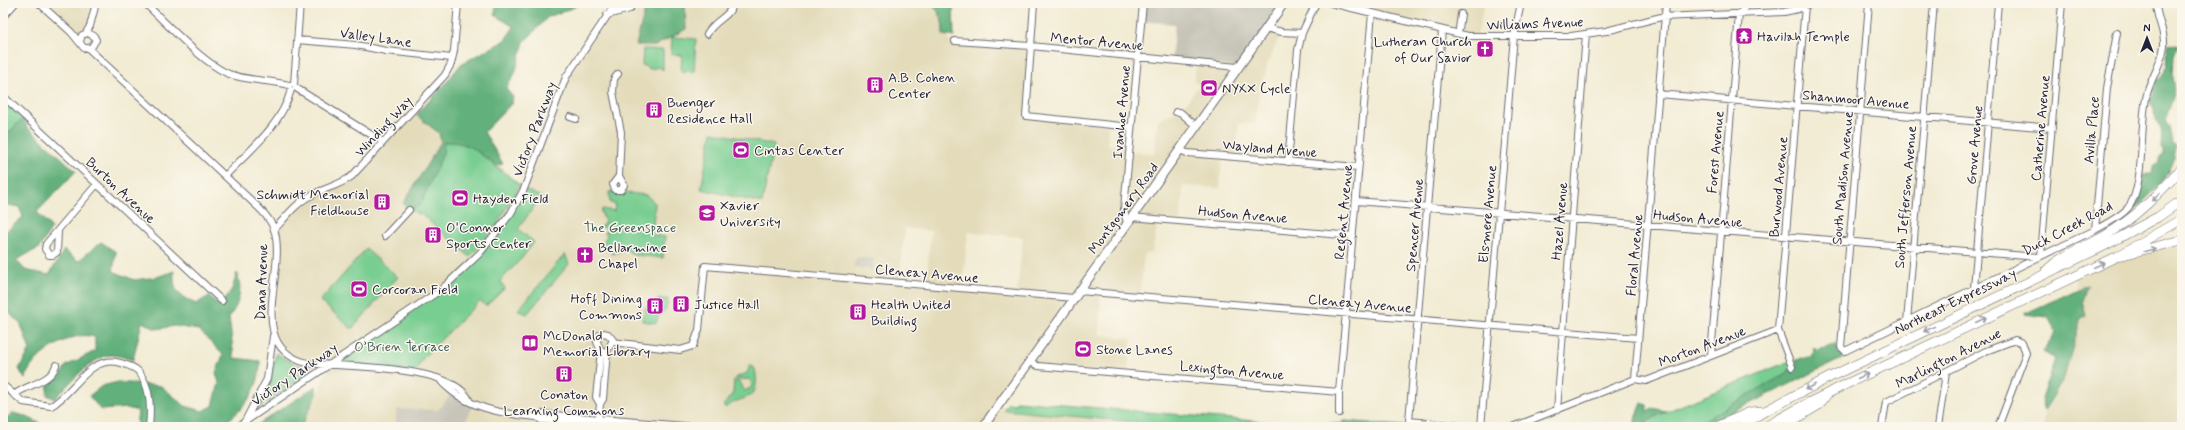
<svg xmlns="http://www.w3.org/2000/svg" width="2185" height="430" font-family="Mynerve,sans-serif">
<rect width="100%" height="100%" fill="#fbf7ec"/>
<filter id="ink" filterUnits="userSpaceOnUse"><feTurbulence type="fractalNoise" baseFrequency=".025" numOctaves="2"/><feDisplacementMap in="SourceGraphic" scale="8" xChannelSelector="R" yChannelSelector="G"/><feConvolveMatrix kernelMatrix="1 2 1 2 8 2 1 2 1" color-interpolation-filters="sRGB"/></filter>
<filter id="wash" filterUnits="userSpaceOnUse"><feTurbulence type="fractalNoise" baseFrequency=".012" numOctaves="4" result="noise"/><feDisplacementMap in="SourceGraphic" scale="16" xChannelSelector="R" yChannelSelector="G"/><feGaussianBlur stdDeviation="0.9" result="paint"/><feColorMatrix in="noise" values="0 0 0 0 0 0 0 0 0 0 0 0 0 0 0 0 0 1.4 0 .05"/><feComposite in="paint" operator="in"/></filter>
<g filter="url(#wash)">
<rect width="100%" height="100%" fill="#f2ecd4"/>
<path fill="#e3dbba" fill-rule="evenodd" d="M39 3H96L90 26 82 35 74 33Z
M616 3H945L948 22V41L1031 46 1026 116 1108 125 1107 145 1130 147V152L1155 154 1158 120 1176 112H1180L1200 84 1194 83 1196 62 1266 28 1282 32 1267 64 1265 75 1261 80 1255 124 1239 123 1236 157 1222 156 1220 188 1183 186 1180 221 1158 220 1152 253 1144 254 1140 296 1101 293 1099 335 1132 338 1127 373 1038 366 1029 362 998 406 1196 427H301L331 365 295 359 273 336 276 253 274 230 296 206 344 182 422 101 483 147 523 189 560 90ZM905 228 931 231 926 285 899 282ZM968 232 1023 237 1017 292 962 288Z
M1373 3H1484L1477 36 1372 13Z
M2182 240V427H2043L2045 413 2064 382 2082 316 2075 276 2131 255Z"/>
<path fill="#c6c5b8" d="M1143 3H1284L1237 67 1171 60 1175 24 1141 21Z
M857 257 874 259 872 270 853 267Z
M453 392 474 403 463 427H395L397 409 438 410Z
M541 420 626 427H540Z"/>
<path fill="#78cd91" stroke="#4d7866" d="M672 37 696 39 694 72 681 71 682 55 671 54Z
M643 49 663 50V70L659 67 651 69 642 65Z
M3 96 25 116 3 139Z
M712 132 774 145 762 203 701 189Z
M455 141 469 145 520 185 496 226 470 257 421 214 419 215 403 204 441 142Z
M623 188 628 193 646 195 655 203 652 235 665 237 663 258 634 255 626 249 612 254 603 243 607 235 604 232 608 231 605 227H600L605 222 601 212 602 209 614 211 615 204 610 203 609 192Z
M524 189 541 197 518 229 534 242 522 258 500 281 505 288 486 306 480 301 423 358 415 372 331 364 442 289 480 253Z
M366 249 398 277 352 329 320 301Z
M565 254 569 264 527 314 518 310Z
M660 299H668L666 309 658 317 656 323 642 321C644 305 647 305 660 299Z
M276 353 295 364 312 368V371L257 409 270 382Z
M1790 361 1795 379 1698 427H1640L1639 423Z
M750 366 754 367C757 374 758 391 751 395 743 401 735 399 728 407H724L723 406 733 393 734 380 739 382 744 391 751 388 752 384 749 379 739 380 735 378 747 373Z
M1016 401 1327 427H1191L1003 410 1008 403 1016 404Z
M1343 421 1403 426 1406 427H1330L1331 423 1342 424Z"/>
<path fill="#62b07b" stroke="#42695b" d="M496 3H577L575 7 548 17 524 42 515 73 506 89 513 97 511 104 484 132 503 164 495 165C477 151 468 141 444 142L443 154 420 205 413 208H407L403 204 441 142 439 133 416 115 446 83 461 64 504 41 514 27 495 15Z
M645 3 685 4 686 29 655 46 636 45 645 10Z
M929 3H953L954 37 943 35C943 21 941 11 929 3Z
M2169 43 2178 46 2174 55 2173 77 2175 90 2165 121 2169 127 2172 143 2176 146C2174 174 2153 193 2134 210L2141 192 2144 175 2152 173 2153 166 2160 162V156H2163V149H2161C2161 139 2164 127 2156 120L2155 110 2150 104 2156 79 2159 80 2168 66 2166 56Z
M25 116 26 126 76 171 37 212 52 228 39 248 16 260 25 270 49 275 64 250 78 261 101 242 116 252 113 271 134 280 157 277 174 271C173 292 178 295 196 304L209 296 220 306 232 289 237 273C243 288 239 305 229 317L234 358 260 361C261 390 242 412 219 427H136L138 411 127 408 101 410 89 396 102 386 118 382 161 386 185 406 202 411 213 406 219 383 216 373 223 355 199 330 175 326 156 329 142 322 133 360C126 358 117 355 111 355 91 357 68 385 55 399L47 395 48 382 59 378 66 366 95 351V337C90 336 84 335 79 336 59 340 31 358 25 379L19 369 30 350 21 325 3 307V234L23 217 19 207 3 204V139Z
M2087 285 2082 301 2086 316 2081 318 2063 381 2044 411 2041 399 2055 359 2043 352 2056 332 2048 317 2024 314Z
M1836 343C1838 352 1839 355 1848 356 1798 379 1750 405 1700 427H1692L1787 373 1790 369 1796 367V360L1813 356 1814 347 1817 351Z
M316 386V396L301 427H254Z
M1642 403 1647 405V413L1652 408 1666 411 1641 425V427H1636L1635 420Z
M13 413 25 416 48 427H3V421Z"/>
</g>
<g filter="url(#ink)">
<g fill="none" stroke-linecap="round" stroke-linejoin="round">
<g stroke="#6b6971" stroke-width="8">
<path id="minor" d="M39 3 71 32 84 48H91L96 40 94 36 88 33 82 35 80 41
M145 3C166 23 204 64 229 74 248 81 270 80 289 85
M1034 3 1026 116 1131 127
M1331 3 1468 36H1571L1606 31 1661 17 1784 12 1798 9 1812 3
M1869 3 1841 347 1845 351 2095 230C2107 223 2119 218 2128 208 2146 186 2139 123 2147 94 2151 77 2163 62 2164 45 2165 30 2156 18 2156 3
M607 15 630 9
M1266 28 1282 32 1302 33
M1459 29 1461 14
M1442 30 1409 421 1470 427
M86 33 90 26 96 3
M707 34C715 19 728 19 734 3
M297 40 356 45 386 51 452 58
M955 41 1031 46 1237 67
M89 49 258 207C264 213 271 220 274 229 288 272 243 346 307 363 341 367 454 364 469 400
M618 74 614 79 613 92 621 132 619 176 613 184 615 190H621L624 185 619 176
M294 84 300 3
M296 88 383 142
M1658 94 2052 128
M3 96 222 301
M1176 112H1180L1196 126
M570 117 576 119
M1180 150 1187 153 1358 167
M1288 162 1298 50 1302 33 1316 3
M225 176C250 150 281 126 291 90
M1356 201 2038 257
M1131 217 1353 236
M1127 223 1124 210 1125 197 1143 3
M274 230C285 218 296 203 310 196 324 188 339 186 352 176L445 75 451 64 454 51 458 3
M2095 230 2107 88 2117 33
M58 231 57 252 53 255H49L45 249 46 244 97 184
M385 236 409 210
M2041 256 2062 3
M1974 288 1998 3
M1079 291 1638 338
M1907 322 1934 3
M603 333 608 334 613 340 607 351 603 399 600 404 596 397 601 351 597 342 599 335Z
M612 342 680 350 693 346 699 330 705 266 1074 298
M1711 355 1739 14 1749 3
M1029 361 1038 366 1339 392
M1792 367 1778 330 1805 6
M1635 379 1666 3
M1635 379 1646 381 1778 330
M441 381C465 408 502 414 537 417L541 420 626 427
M3 385 23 402 51 406C74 394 89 353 121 363 127 365 133 366 138 371 151 386 151 409 149 427
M14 395C27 384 51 383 56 365
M1557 410 1586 34
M1339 413V392L1372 13
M537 417 542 414 696 427
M245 421 267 379 273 336
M598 423 600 404
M237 427 442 289 480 253 511 213 524 189 566 77 616 3
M1481 427 1514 36 1521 3
M1513 427 1635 379
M1882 427 1886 402 1986 351 2015 340 2022 343 2026 353 1998 427
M1938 427 1946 373"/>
</g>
<g stroke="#6b6971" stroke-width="10">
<path id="major" d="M3 15 14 3
M983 427 1284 3"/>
</g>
<g stroke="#6b6971" stroke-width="10">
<path id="highway" d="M2123 255 2182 240
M2046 271C2062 254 2086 247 2106 235 2136 217 2159 194 2182 168
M1716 427 1750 412 1763 411
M1739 427 1765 411 1832 376 2102 247 2158 217 2182 200
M1765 427 1808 403 1855 380 2118 256 2182 219
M1782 427 1819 405 1827 394"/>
</g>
<use href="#minor" stroke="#fff" stroke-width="6"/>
<use href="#major" stroke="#fff" stroke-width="8"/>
<use href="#highway" stroke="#fff" stroke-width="9"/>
</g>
<defs><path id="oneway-shaft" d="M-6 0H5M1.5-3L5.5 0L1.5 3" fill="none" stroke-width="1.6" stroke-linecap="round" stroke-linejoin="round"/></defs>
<g stroke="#9c9ca7">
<use href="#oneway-shaft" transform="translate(2156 197) rotate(136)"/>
<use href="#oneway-shaft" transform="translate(2150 250) rotate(-15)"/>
<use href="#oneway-shaft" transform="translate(2099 265) rotate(-25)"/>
<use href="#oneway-shaft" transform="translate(1981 320) rotate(-25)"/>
<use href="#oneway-shaft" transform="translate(1929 329) rotate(154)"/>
<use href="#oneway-shaft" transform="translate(1863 376) rotate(-25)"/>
<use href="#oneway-shaft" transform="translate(1810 387) rotate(153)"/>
</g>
</g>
<defs>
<g id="temple-square" transform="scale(0.9)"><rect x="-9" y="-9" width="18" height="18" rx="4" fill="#b5179e" stroke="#fbf7ec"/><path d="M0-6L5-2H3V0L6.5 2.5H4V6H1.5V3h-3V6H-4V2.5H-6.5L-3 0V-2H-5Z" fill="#fff"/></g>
<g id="church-square" transform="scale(0.9)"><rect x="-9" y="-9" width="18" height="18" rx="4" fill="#b5179e" stroke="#fbf7ec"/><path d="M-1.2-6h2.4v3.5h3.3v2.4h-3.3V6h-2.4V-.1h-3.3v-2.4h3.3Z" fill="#fff"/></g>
<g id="building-square" transform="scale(0.9)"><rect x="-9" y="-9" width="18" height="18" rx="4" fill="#b5179e" stroke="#fbf7ec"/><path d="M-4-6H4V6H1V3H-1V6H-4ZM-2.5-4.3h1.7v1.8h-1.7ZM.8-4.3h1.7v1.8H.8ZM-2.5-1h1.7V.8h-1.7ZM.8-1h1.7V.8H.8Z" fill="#fff"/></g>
<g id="stadium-square" transform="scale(0.9)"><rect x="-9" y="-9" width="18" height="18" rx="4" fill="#b5179e" stroke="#fbf7ec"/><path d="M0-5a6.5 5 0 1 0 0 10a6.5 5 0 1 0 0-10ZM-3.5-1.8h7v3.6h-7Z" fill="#fff"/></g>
<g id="university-square" transform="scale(0.9)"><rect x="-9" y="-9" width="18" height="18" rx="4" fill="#b5179e" stroke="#fbf7ec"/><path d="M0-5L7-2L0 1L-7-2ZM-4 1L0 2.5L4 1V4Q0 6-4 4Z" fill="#fff"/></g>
<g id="library-square" transform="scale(0.9)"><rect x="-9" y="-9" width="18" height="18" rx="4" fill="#b5179e" stroke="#fbf7ec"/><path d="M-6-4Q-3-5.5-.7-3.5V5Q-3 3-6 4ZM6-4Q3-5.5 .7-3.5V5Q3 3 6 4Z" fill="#fff"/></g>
</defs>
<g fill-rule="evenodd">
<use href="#temple-square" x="1744" y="36"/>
<use href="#church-square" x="1485" y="49"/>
<use href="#building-square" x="875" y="85"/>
<use href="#stadium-square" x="1209" y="88"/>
<use href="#building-square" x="654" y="110"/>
<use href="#stadium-square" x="741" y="150"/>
<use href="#stadium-square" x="460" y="198"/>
<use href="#building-square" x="382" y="202"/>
<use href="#university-square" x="707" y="213"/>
<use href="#building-square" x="433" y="235"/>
<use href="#church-square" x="585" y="255"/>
<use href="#stadium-square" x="359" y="289"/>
<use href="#building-square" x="681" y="304"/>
<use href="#building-square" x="655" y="306"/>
<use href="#building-square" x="858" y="312"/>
<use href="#library-square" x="530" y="343"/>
<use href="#stadium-square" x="1083" y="349"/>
<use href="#building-square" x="564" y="374"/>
</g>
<g text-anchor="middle" stroke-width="3" stroke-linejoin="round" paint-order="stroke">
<g font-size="14" fill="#22223b" stroke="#fbf7ec">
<text transform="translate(1535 23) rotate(-2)" y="5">Williams Avenue</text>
<text transform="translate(376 37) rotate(8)" y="5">Valley Lane</text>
<text transform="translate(1097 41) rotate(5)" y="5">Mentor Avenue</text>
<text transform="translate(1856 99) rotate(5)" y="5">Shanmoor Avenue</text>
<text transform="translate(1121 112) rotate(-85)" y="5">Ivanhoe Avenue</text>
<text transform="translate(383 126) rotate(-47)" y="5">Winding Way</text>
<text transform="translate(2040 128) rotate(-85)" y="5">Catherine Avenue</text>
<text transform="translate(534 129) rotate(-69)" y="5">Victory Parkway</text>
<text transform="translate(2091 130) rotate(-85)" y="5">Avilla Place</text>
<text transform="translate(1974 145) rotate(-85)" y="5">Grove Avenue</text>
<text transform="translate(1270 148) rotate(5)" y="5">Wayland Avenue</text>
<text transform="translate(1715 152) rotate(-85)" y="5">Forest Avenue</text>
<text transform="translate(1842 178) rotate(-85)" y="5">South Madison Avenue</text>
<text transform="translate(1778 187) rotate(-85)" y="5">Burwood Avenue</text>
<text transform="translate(121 190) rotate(43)" y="5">Burton Avenue</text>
<text transform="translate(1905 197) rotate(-85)" y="5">South Jefferson Avenue</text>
<text transform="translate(1123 208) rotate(-54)" y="5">Montgomery Road</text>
<text transform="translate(1343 212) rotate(-85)" y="5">Regent Avenue</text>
<text transform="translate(1243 214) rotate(5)" y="5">Hudson Avenue</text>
<text transform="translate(1487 214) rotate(-85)" y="5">Elsmere Avenue</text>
<text transform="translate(1698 218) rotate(5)" y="5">Hudson Avenue</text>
<text transform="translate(1559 221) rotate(-85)" y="5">Hazel Avenue</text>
<text transform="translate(1414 225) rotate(-85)" y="5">Spencer Avenue</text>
<text transform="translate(2067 228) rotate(-28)" y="5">Duck Creek Road</text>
<text transform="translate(1634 255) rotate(-85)" y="5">Floral Avenue</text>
<text transform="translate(927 273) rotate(5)" y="5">Cleneay Avenue</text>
<text transform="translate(261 282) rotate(-88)" y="5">Dana Avenue</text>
<text transform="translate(1955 301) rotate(-26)" y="5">Northeast Expressway</text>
<text transform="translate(1360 303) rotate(5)" y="5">Cleneay Avenue</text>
<text transform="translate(1702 346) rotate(-21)" y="5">Morton Avenue</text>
<text transform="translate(1948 358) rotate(-27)" y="5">Marlington Avenue</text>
<text transform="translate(1232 370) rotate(5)" y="5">Lexington Avenue</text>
<text transform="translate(294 374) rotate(-34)" y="5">Victory Parkway</text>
</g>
<g font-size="14" fill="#22223b" stroke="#fbf7ec" text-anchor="start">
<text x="1757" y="41">Havilah Temple</text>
<text x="1472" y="46" text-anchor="end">Lutheran Church<tspan x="1472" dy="16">of Our Savior</tspan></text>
<text x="888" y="82">A.B. Cohen<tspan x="888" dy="16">Center</tspan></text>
<text x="1222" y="93">NYXX Cycle</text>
<text x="667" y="107">Buenger<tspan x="667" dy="16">Residence Hall</tspan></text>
<text x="754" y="155">Cintas Center</text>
<text x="369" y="199" text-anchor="end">Schmidt Memorial<tspan x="369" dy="16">Fieldhouse</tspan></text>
<text x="473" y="203">Hayden Field</text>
<text x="720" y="210">Xavier<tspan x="720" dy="16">University</tspan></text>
<text x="446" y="232">O'Connor<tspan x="446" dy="16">Sports Center</tspan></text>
<text x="598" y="252">Bellarmine<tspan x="598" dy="16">Chapel</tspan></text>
<text x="372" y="294">Corcoran Field</text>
<text x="642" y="303" text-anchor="end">Hoff Dining<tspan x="642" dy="16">Commons</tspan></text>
<text x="694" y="309">Justice Hall</text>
<text x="871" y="309">Health United<tspan x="871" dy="16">Building</tspan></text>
<text x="543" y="340">McDonald<tspan x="543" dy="16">Memorial Library</tspan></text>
<text x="1096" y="354">Stone Lanes</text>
<text x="564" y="399" text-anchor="middle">Conaton<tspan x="564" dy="16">Learning Commons</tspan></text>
</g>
<g font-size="14" fill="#405e59" stroke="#fbf7ec">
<text x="630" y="232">The Greenspace</text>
<text x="402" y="351">O’Brien Terrace</text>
</g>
</g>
<rect width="2185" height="430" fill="none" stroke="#fbf7ec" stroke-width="16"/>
<g transform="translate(2147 38)" stroke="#fbf7ec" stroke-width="3" paint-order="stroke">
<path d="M0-3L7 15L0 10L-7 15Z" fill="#22223b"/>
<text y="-6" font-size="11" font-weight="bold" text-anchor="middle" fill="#22223b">N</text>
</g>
</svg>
